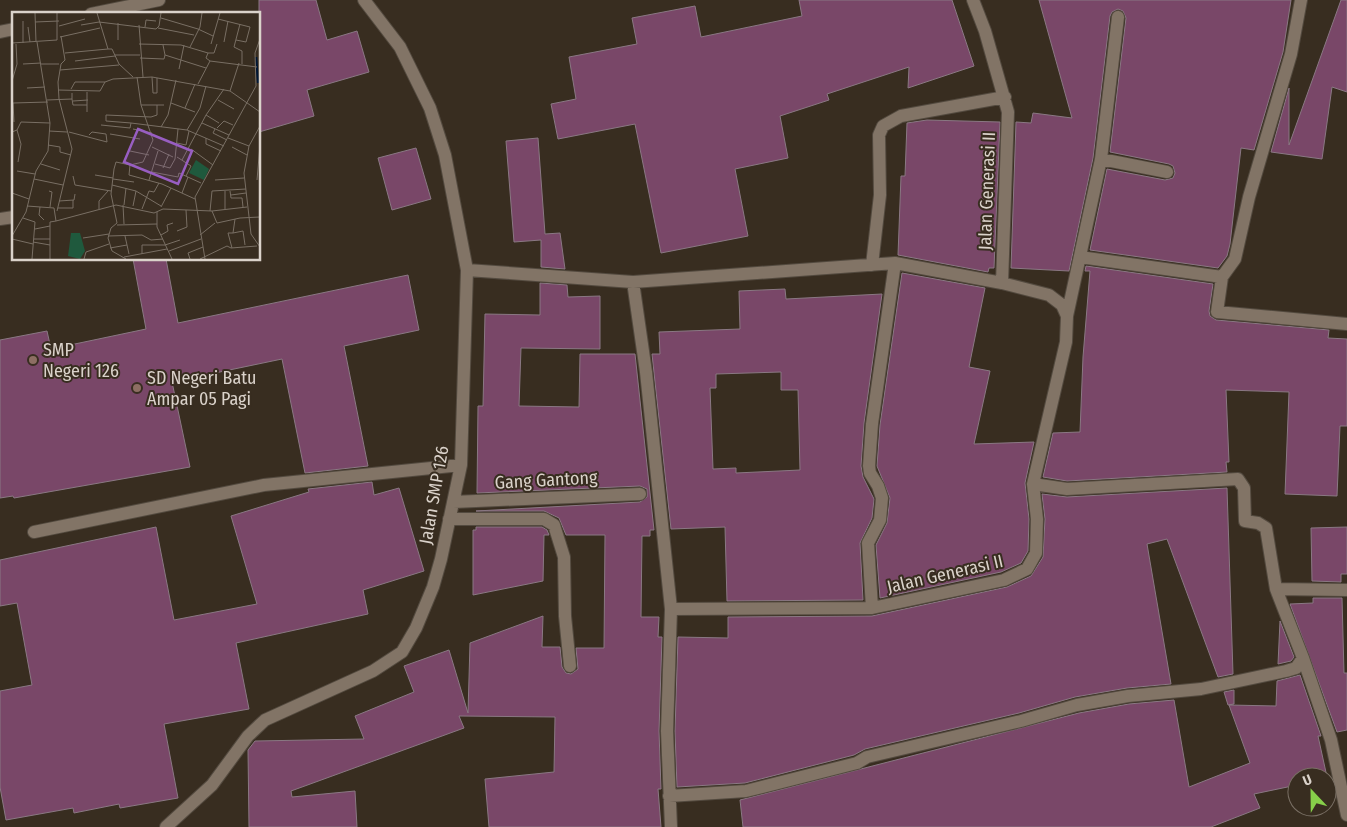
<svg xmlns="http://www.w3.org/2000/svg" width="1347" height="827" font-family="'Fira Sans Condensed',sans-serif">
<rect width="100%" height="100%" fill="#382d20"/>
<path fill="#794768" stroke="#8a7883" fill-rule="evenodd" d="M259 0H316L327 40 357 31 369 72 307 90 314 116 259 132Z
M799 0H952L974 66 908 88 909 67 827 94 829 100 780 116 788 158 735 169 748 236 661 253 635 124 558 139 551 104 576 99 569 57 637 44 632 18 695 6 701 37 802 16Z
M1039 0H1291L1283 52 1254 150 1241 148 1230 244 1227 256 1218 268 1090 250 1107 169 1165 180 1173 178 1175 173 1173 166 1169 164 1110 152 1126 18 1123 11 1118 9 1112 12 1110 16 1093 158 1069 271 1011 268 1016 122 1031 123 1033 113 1072 118Z
M1341 0H1347V92L1332 87 1322 159 1271 152 1289 88V145Z
M927 120 1000 122 994 268H989L988 272 898 255 901 176H905L907 123Z
M538 138 545 234 560 233 565 269 541 267V240L514 242 506 141Z
M416 148 431 199 392 210 378 158Z
M133 259H166L178 323 408 275 419 330 344 346 368 466 305 473 282 359 172 382 190 467 14 498 13 496 0 498V340L47 331 51 349 146 329Z
M1086 266 1213 284 1209 311 1210 316 1216 320 1329 330 1328 338 1347 339V426H1340L1337 496 1285 494 1289 392 1226 390 1229 462H1226L1227 472 1067 481 1043 477 1053 433 1080 432 1083 357 1090 271H1085Z
M902 273 985 288 969 367 990 371 974 444 1034 442 1025 483 1029 519 1028 551 1021 563 1001 572 880 598 876 545 887 523 890 498 877 466 880 425Z
M540 283 567 285 568 297 600 296V349L521 348 519 406 579 407 580 354H635L654 530H650V536H642L641 617H659L658 637H662L659 731 661 789H658L661 827H489L485 779 554 772 555 717 459 716 464 728 291 791 292 797 355 791 357 827H249L248 750 255 741 364 739 355 716 414 692 404 666 449 650 468 713 470 643 543 616 542 647H560L562 667 566 673 571 674 578 669 576 648H604L605 535H566L559 518 544 511H476L640 502 647 497V489L640 486 477 493 478 406H483L485 314 540 315Z
M785 289 786 299 882 294 864 423 861 466 863 477 874 499 872 518 860 543 863 600 727 601 725 527 671 529 652 354H660L659 332 740 329 739 291ZM781 372V390H798L800 470 736 473V468L713 469 710 388H716V374Z
M372 482 374 495 399 488 424 571 363 590 368 614 236 643 249 709 164 724 178 798 120 808 119 804 74 813 73 808 6 820 0 787V691L32 685 17 603 0 606V560L156 527 174 620 257 604 231 516 309 492 308 489Z
M1227 488 1233 674 1218 677 1167 539 1147 544 1171 684 1127 688 1075 697 1019 713 865 749 854 755 745 783 677 787 675 731 678 637 728 638V617L872 616 1007 587 1031 576 1043 557 1045 519 1042 494 1067 497Z
M476 527H542L547 530 549 535H544L543 581 473 595V530H476Z
M1347 527V574H1341V582L1312 581 1311 528Z
M1313 598H1342L1344 673H1347V730L1337 732 1290 604 1313 603Z
M1280 621 1294 657 1291 661 1278 664Z
M1300 675 1321 736H1318L1327 777H1297V785L1254 794 1260 808 1211 827H743L740 800 1079 713 1129 704 1174 700 1189 787 1250 763 1229 705 1276 706 1277 681Z
M1234 690V704L1228 705 1224 692Z"/>
<g fill="none" stroke-linecap="round" stroke-linejoin="round">
<g stroke="#534a3f" stroke-width="14">
<path id="minor" d="M973 0 985 31 1008 112 1002 283
M91 14 159 0
M0 32 14 29
M1101 159 1167 172
M0 219 14 217
M1080 257 1222 277 1217 312 1347 324
M872 265 880 195 879 135 883 126 901 116 1005 97
M467 270 633 282 895 263 1002 283 1049 295 1062 305 1067 316 1066 342 1033 484 1037 519 1036 553 1027 569 1004 580 872 608 671 609
M1222 277 1235 259 1249 197 1291 54 1301 0
M633 282 646 372 671 609 667 731 671 827
M1067 316 1101 159 1118 17
M453 502 640 494
M449 519H544L554 525 564 557 565 616 570 666
M34 532 264 485 461 465
M1276 589 1347 590
M872 608 868 543 880 520 882 498 878 486 870 473 869 466 872 424 895 263
M1303 658 1331 740 1347 815
M669 796 746 791 857 763 867 757 1021 721 1077 705 1128 696 1201 689 1286 671 1296 668 1303 658 1276 589 1266 528 1258 523 1245 521 1244 488 1238 479 1067 489 1033 484
M166 827 212 785 248 736 265 720 373 671 402 652 416 628 433 587 441 559 461 465 467 270 445 155 430 108 400 47 364 0"/>
</g>
<use href="#minor" stroke="#827466" stroke-width="12"/>
</g>
<g fill="#8d6e63" stroke="#382d20" stroke-width="2">
<circle cx="33" cy="360" r="5"/>
<circle cx="137" cy="388" r="5"/>
</g>
<g text-anchor="middle" stroke-width="4" stroke-linejoin="round" paint-order="stroke">
<g font-size="18" fill="#dad2ca" stroke="#382d20">
<text transform="translate(987 191) rotate(-88)" y="6">Jalan Generasi II</text>
<text transform="translate(546 480) rotate(-3)" y="6">Gang Gantong</text>
<text transform="translate(434 495) rotate(-80)" y="6">Jalan SMP 126</text>
<text transform="translate(945 574) rotate(-13)" y="6">Jalan Generasi II</text>
</g>
<g font-size="18" fill="#dad2ca" stroke="#382d20" text-anchor="start">
<text x="43" y="356">SMP<tspan x="43" dy="21">Negeri 126</tspan></text>
<text x="147" y="384">SD Negeri Batu<tspan x="147" dy="21">Ampar 05 Pagi</tspan></text>
</g>
</g>
<g transform="translate(12 12)">
<rect width="248" height="248" fill="#382d20"/>
<path d="M184 148 197 157 192 168 177 161ZM59 221H68L73 239 68 247 56 244Z" fill="#1f593d"/>
<path fill="none" stroke="#001633" stroke-width="2.5" d="M244 45 246 71"/>
<path fill="none" stroke="#796f64" stroke-width="1" d="M23 1 24 30M85 1 96 37H100L107 52 121 65M149 6 186 17M206 7 238 15 234 30 224 28M11 9V31M23 10 47 9M106 11V28M228 12 222 35 230 39V52M69 13 87 10 144 17 147 14 149 1M127 13 131 65M47 14 73 7M16 15 18 30M133 15 134 8 144 9M146 16 182 23M186 17 201 24M48 25 88 16M212 30 216 9M0 31 45 28V1M127 32 169 33 196 41 194 46 198 49 186 72M199 32 208 1M151 33 153 43 194 56M178 35 188 15 190 1M53 41 96 37M196 41H202L205 32M103 43H128M128 46 152 47 153 43M63 49 103 44M198 49 245 55M11 52 29 51M29 52H47M167 57 172 33M48 58 107 53M140 65 141 81H145V66M0 69 5 52 4 32M15 76 33 75M59 77 63 70H93M46 78 88 79 93 70 101 67 140 65 218 79 248 100M218 79 227 51M60 87 61 93H75M35 88 60 87V81M206 88 222 97M61 89 76 88M1 91 36 90M1 91 2 110M159 91 183 100M129 93H152M173 96 183 72M75 100V80M194 103 207 111M119 111 175 118 212 134M190 111 217 123M89 113 118 116 119 111 94 109V103L139 105 145 103V93M248 114 237 134 232 161 239 222 248 235M149 115 156 103 164 68M205 116 212 109 221 113M121 117 140 121M203 117 201 121 215 128M5 118 9 132 6 150M175 118 188 96 194 74M37 119 55 120M0 120 5 118 9 110 38 111M57 120 95 130 94 122 80 120 77 123M98 122 128 127M194 126V132L209 139M216 126 237 134M165 131 174 133 177 119M36 133 48 135V140L59 143M140 135 161 145M220 135 235 143M179 137 201 153M118 139 137 143M165 145 179 154 174 164M170 148 194 103 212 77M29 152 48 158M143 152 158 156 163 147 166 117M118 153 117 163 150 172 183 187M151 156 157 142M5 159 23 162M140 160 166 165 167 161M167 161 189 171M83 163 101 166M61 164 63 173 99 179M22 167 51 173M101 167 122 170M137 168 146 139M203 168 232 166M245 168 248 133M100 173 124 179 149 194M37 179 40 180 38 195M213 179V197M218 179 219 186H230L231 195M0 181 17 187M170 181 176 165M219 183 234 181M47 189 62 188 63 182M111 193 112 212M112 193 114 176M15 194 42 196 44 209 104 193 142 201 151 197 200 199 235 195M121 194 124 179M28 195 27 203 32 208M149 195 159 176M46 196H61V188M87 197V189L96 179M130 197 137 179 142 180 147 171M45 199 60 137 47 87 46 70 49 52 53 48 49 24M198 199 200 179 234 177M200 199 205 211 228 206 248 205M145 200V215L160 247M11 206 23 210 20 247M105 213 145 212M23 217 38 214M165 219 175 215 174 198M221 221 231 219 233 233M149 223 156 219 155 213 161 211M188 223 203 211M0 224 14 200 24 159 36 139 38 111 25 30M96 224 130 223 139 228 151 227M113 224 117 242M71 226 97 222M0 227 21 232M22 227H38M21 230 38 233M98 236 115 233M220 236 216 221H221L223 207M157 239 189 227M130 242V233H153L168 228M112 245 155 237M38 247V210L44 209M72 247 74 240 97 232M114 247 100 239 96 226 99 216 105 211 99 182 102 157 104 150 118 153 131 150 141 128 129 93 125 65M178 247 176 241 191 235M188 247 215 234 219 236 245 234M193 247 183 185 244 74 243 41 248 27"/>
<path fill="#985ec2" fill-opacity="0.15" stroke="#985ec2" stroke-width="2.5" d="M126 117 180 139 166 172 112 150Z"/>
<rect width="248" height="248" fill="none" stroke="#dad2ca" stroke-width="2.5"/>
</g>
<g transform="translate(1312 792) rotate(338)"><circle r="24" fill="#382d20" stroke="#796f64"/>
<path d="M0-4L9 19L0 12L-9 19Z" fill="#87cf4a"/>
<text y="-8" font-size="14" font-weight="bold" text-anchor="middle" fill="#dad2ca">U</text>
</g>
</svg>
